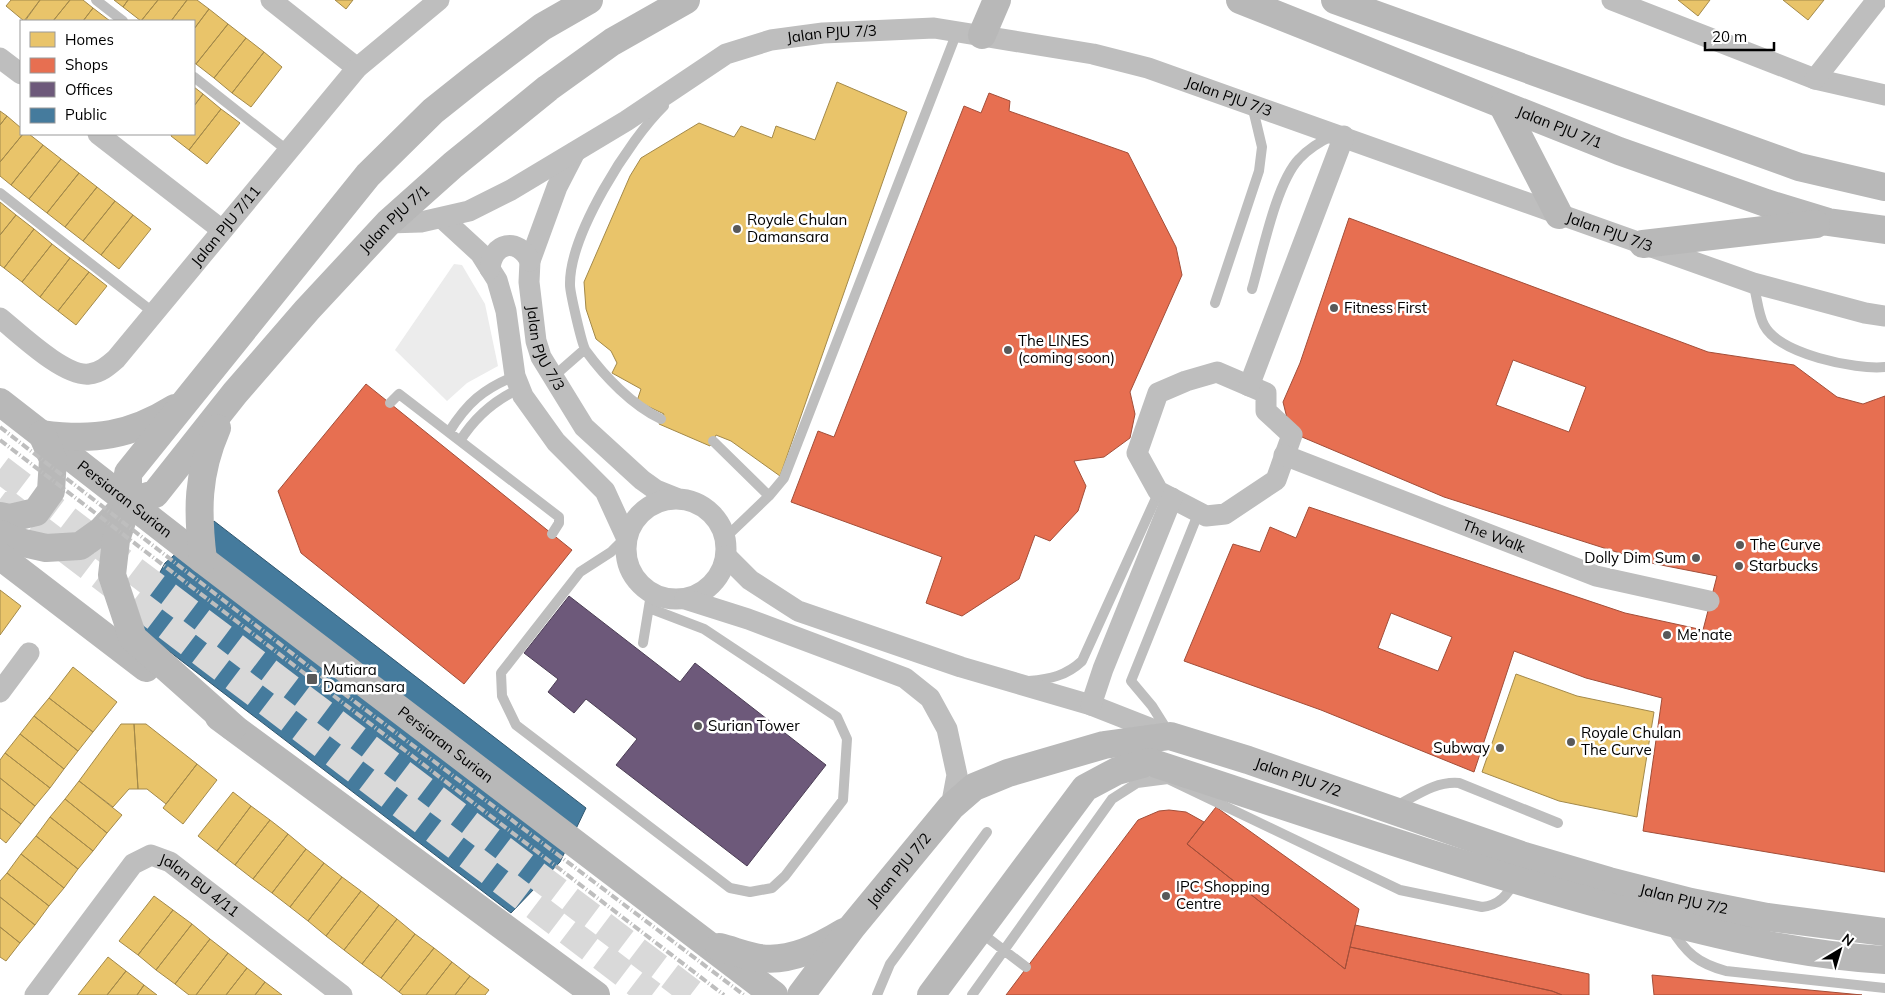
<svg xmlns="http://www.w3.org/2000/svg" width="1885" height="995" font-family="Mulish,sans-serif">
<rect width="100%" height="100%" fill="#fff"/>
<path fill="#ececec" d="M454 264 462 265 485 304 498 366 467 383 447 401 395 350Z"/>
<path fill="#e9c46a" stroke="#a3894a" d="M11 0H40L24 21 6 6Z
M40 0H70L53 21H25Z
M70 0H83L93 8 83 21H53Z
M114 0H128L123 7Z
M128 0H158L141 21 123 7Z
M158 0H187L171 21H141Z
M187 0H197L209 9 194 29V21H171Z
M335 0H353L346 9Z
M1678 0H1710L1698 16Z
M1783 0H1824L1808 20Z
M93 8 110 21H83Z
M209 9 228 24 196 64 194 63V29Z
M228 24 246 38 214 78 196 64Z
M246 38 264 52 232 93 214 78Z
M264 52 282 67 251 107 232 93Z
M837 82 907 112 780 476 731 441 716 435 710 446 659 424 664 414 637 401 641 389 612 373 617 363 611 351 596 339 586 309 584 282 630 176 641 158 699 123 734 137 741 126 772 138 776 126 815 140Z
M194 87 203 94 194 106Z
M203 94 221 109 189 150 171 136 172 134H194V106Z
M221 109 240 123 207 164 189 150Z
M0 111 7 116 0 125Z
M7 116 21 128 23 134 0 162V125Z
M23 134H29L43 145 11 185 0 176V162Z
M43 145 61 159 29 199 11 185Z
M61 159 79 173 47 213 29 199Z
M79 173 97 187 65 227 47 213Z
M97 187 115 201 83 241 65 227Z
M115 201 133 215 101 255 83 241Z
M0 202 16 215 0 235Z
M16 215 34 229 4 268 0 265V235Z
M133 215 151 229 119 269 101 255Z
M34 229 52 244 22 282 4 268Z
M52 244 70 258 40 297 22 282Z
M70 258 89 272 58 311 40 297Z
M89 272 107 286 76 325 58 311Z
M0 590 21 606 0 635Z
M73 667 117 702 93 732 49 698Z
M1516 674 1577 696 1654 712 1637 817 1559 801 1482 772Z
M49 698 93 732 78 751 34 716Z
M34 716 78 751 64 769 20 734Z
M121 724H134L138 789H129L113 807 79 781Z
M134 724H146L197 764 166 804 147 789H138Z
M20 734 64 769 50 788 5 753Z
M5 753 50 788 35 806 0 778V760Z
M197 764 217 780 183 824 163 808Z
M0 778 35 806 21 824 0 808Z
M79 781 122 815 107 833 65 799Z
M233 792 251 806 217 851 198 836Z
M65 799 107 833 93 851 50 817Z
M251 806 270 820 235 865 217 851Z
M0 808 21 824 6 843 0 838Z
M50 817 93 851 78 869 36 836Z
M270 820 288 834 253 879 235 865Z
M288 834 306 849 272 893 253 879Z
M36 836 78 869 64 888 21 854Z
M306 849 324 863 290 907 272 893Z
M21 854 64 888 49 906 7 873Z
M324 863 342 877 308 921 290 907Z
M7 873 49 906 35 925 0 897V881Z
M342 877 361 891 326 936 308 921Z
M361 891 379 905 344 950 326 936Z
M154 896 173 910 138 955 119 941Z
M0 897 35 925 20 943 0 927Z
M379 905 397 919 362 964 344 950Z
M173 910 192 924 156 970 138 955Z
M397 919 415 934 381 978 362 964Z
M192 924 210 939 175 984 156 970Z
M0 927 20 943 6 961 0 957Z
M415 934 434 948 399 992 381 978Z
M210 939 228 953 196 995H189L175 984Z
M434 948 452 962 426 995H403L399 992Z
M228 953 247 968 226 995H196Z
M108 957 126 971 107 995H78Z
M452 962 470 976 455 995H426Z
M247 968 265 982 255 995H226Z
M126 971 144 985 137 995H107Z
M470 976 489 990 485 995H455Z
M265 982 282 995H255Z
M144 985 157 995H137Z"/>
<path fill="#e76f51" stroke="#a24e39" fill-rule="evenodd" d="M989 93 1010 101 1009 111 1128 153 1176 247 1182 275 1130 392 1135 414 1130 438 1104 457 1074 461 1086 486 1078 511 1050 541 1035 535 1019 579 962 616 926 603 942 557 791 502 818 431 834 437 964 106 981 113Z
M1349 218 1708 352 1794 365 1837 397 1863 404 1885 396V872L1643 831 1662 698 1586 678 1514 651 1474 772 1321 710 1184 661 1233 544 1260 552 1270 527 1296 538 1309 507 1625 613 1703 630 1717 576 1651 563 1444 497 1302 437 1287 418 1283 402 1300 363ZM1513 360 1586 387 1569 432 1496 405ZM1391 613 1452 637 1438 671 1378 648Z
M366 384 572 550 464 684 301 553 278 491Z
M1216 807 1359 909 1345 969 1187 844Z
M1169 810 1186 812 1204 822 1187 844 1345 969 1350 947 1552 991 1562 995H1006L1138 820 1159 811Z
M1355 925 1589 974V995H1562L1552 991 1350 947Z
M1652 975 1714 981 1862 995H1654Z"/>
<path fill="#6d597a" stroke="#4c3e55" d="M569 596 680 682 695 663 826 765 747 866 616 765 637 739 586 699 574 713 548 692 558 679 524 653Z"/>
<path fill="#457b9d" stroke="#30566e" d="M214 521 586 808 560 862 511 913 132 623 165 563Z"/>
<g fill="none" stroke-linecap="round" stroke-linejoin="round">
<path stroke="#d9d9d9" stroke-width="28" stroke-dasharray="28 14" stroke-linecap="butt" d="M0 469 695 995
M0 499 652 995"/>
<path stroke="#bebebe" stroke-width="10" d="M96 0 123 21
M194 77 288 151
M0 193 154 313
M1753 283C1757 296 1758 314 1764 325 1779 354 1855 370 1885 367
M1252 289C1262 255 1276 183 1299 159 1309 148 1321 141 1334 135
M1215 303 1259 171 1262 147 1252 105
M553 377 585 349
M390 403 399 394 559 517V523L552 534
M661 419C632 405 605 377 586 351 582 346 570 292 570 285 569 235 629 140 664 106
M449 432C467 403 483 389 515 376
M460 441C475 417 493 401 519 389
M713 441 769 496
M626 537 611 552 580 572 501 673 502 696 516 725 730 888 750 892 772 888 785 876 843 800 847 739 837 717 704 629 649 608
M725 538 769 496 784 478 957 32
M643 643 651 594
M1029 681C1050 679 1066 676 1082 661L1156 498
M1169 733 1152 706 1131 681 1196 519
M1396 806C1416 796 1435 781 1459 783L1558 823
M1670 927C1686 953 1697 963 1726 971L1885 988
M980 932 1026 967
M877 995 890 964 987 832
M972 995 1112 799 1137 783 1168 779 1400 890 1482 907C1500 905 1507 895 1516 880"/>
<g stroke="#bebebe" stroke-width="21">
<path d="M271 0 357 68"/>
<path d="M1612 0 1815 79 1885 95"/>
<path d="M0 58 21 74"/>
<path d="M1815 79 1877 0"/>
<path d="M98 134 222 230"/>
<path id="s1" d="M575 152 557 187 530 261 529 282 536 341 541 357 584 427 642 480 656 490 676 498"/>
<path d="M443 219 480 253 497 280 506 311 515 376 523 396 556 442 605 491 626 537"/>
<path id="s2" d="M388 223 421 222 469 211 511 190 626 121 726 54 771 40 823 33 934 28 1093 54 1148 68 1753 283 1865 313 1885 316"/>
<path d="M490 269C492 242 518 237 530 261"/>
<path id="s3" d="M0 318C19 333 64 377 89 374 100 373 108 366 116 359L357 68 439 0"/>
<path d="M1217 372 1266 393V411L1292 435 1276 480 1225 514 1206 516 1158 491 1137 453 1158 393 1186 381Z"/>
<path d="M1249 386 1344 136"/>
<path id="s4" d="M1284 455 1596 576 1709 601"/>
<circle cx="676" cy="549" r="50"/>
<path d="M726 556 750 580 798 611 961 667 1091 705 1170 736"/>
<path d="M685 599 748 619 905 678 930 698 947 729 957 775 951 807"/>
<path d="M0 692 29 653"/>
<path d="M1091 705 1103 669 1172 498"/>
<path id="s5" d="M35 995 133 864 151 855 170 862 342 995"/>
</g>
<g stroke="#b8b8b8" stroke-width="28">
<path id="s6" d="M1240 0 1619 151 1766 203 1828 222 1885 230"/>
<path d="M1335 0 1799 167 1885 187"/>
<path d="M982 35 997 0"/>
<path d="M1503 106 1559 215"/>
<path d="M1643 244 1816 224"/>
<path id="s7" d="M0 402 203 560 774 995"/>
<path d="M42 434C94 441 130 436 175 408"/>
<path d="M0 516 10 518 36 512 51 491 53 459 42 434"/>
<path id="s8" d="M0 534 15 541 46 548 80 546 101 531 128 502 155 494 235 393 307 310 388 223 453 165 548 88 612 42 686 0"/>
<path d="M0 556 146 668"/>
<path d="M203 560C197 511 197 474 217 428"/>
<path d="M219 717 596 995"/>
<path d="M233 727 133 638 112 575 116 540 128 502V473L368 175 433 111 477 76 542 27 589 0"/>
<path d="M719 947C732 950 747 956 760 958 791 962 819 947 844 932"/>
<path id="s9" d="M801 995 852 927 951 807 974 787 1008 773 1104 745 1170 736 1248 760 1524 856 1609 881 1691 902 1767 917 1885 932"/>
<path d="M931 995 1085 788 1117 771 1150 762C1303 812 1456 865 1611 907 1700 931 1792 955 1885 960"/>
</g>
<path stroke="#bebebe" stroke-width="4" stroke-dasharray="8 2.5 1 2.5" stroke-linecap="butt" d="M0 427 338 689 744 995
M0 440 724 995"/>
</g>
<g fill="#595959" stroke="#fff" stroke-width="2">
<circle cx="737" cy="229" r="5"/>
<circle cx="1334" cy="308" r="5"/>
<circle cx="1008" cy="350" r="5"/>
<circle cx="1740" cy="545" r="5"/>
<circle cx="1696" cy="558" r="5"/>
<circle cx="1739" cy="566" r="5"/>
<circle cx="1667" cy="635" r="5"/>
<rect x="306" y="673" width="12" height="12" rx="2.5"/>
<circle cx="698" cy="726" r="5"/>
<circle cx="1571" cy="742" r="5"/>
<circle cx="1500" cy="748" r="5"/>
<circle cx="1166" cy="896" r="5"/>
</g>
<g text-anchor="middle" stroke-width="5" stroke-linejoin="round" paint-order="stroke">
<g font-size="15" fill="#000" stroke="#fff">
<text dy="5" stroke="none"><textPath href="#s2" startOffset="492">Jalan PJU 7/3</textPath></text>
<text dy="5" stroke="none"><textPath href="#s2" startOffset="898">Jalan PJU 7/3</textPath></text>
<text dy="5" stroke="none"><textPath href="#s6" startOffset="344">Jalan PJU 7/1</textPath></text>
<text dy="5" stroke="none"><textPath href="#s8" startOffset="541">Jalan PJU 7/1</textPath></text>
<text dy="5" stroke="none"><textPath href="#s3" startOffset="311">Jalan PJU 7/11</textPath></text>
<text dy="5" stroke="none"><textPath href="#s2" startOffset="1302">Jalan PJU 7/3</textPath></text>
<text dy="5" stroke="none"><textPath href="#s1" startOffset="208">Jalan PJU 7/3</textPath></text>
<text dy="5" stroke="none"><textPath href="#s7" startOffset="158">Persiaran Surian</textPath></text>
<text dy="5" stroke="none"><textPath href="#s4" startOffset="225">The Walk</textPath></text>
<text dy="5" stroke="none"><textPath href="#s7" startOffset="562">Persiaran Surian</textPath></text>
<text dy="5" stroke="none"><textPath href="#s9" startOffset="609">Jalan PJU 7/2</textPath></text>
<text dy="5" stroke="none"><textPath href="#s9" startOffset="159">Jalan PJU 7/2</textPath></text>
<text dy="5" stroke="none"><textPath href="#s5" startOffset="241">Jalan BU 4/11</textPath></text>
<text dy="5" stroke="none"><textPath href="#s9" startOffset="1014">Jalan PJU 7/2</textPath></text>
</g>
<g font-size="15" fill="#000" stroke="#fff" text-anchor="start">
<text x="747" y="225">Royale Chulan<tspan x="747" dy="17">Damansara</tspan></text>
<text x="1344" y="313">Fitness First</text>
<text x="1018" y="346">The LINES<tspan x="1018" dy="17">(coming soon)</tspan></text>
<text x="1750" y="550">The Curve</text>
<text x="1686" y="563" text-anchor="end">Dolly Dim Sum</text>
<text x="1749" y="571">Starbucks</text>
<text x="1677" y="640">Me’nate</text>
<text x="323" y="675">Mutiara<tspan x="323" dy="17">Damansara</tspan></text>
<text x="708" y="731">Surian Tower</text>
<text x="1581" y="738">Royale Chulan<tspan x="1581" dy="17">The Curve</tspan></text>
<text x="1490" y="753" text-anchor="end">Subway</text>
<text x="1176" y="892">IPC Shopping<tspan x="1176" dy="17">Centre</tspan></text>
</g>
</g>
<rect x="20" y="20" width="175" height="115" fill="#ffffff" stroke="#999999"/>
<rect x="30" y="32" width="25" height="15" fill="#e9c46a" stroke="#999999"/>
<text x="65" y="45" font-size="15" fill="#000000">Homes</text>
<rect x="30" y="58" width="25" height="15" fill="#e76f51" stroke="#999999"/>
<text x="65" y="70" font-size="15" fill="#000000">Shops</text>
<rect x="30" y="82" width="25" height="15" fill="#6d597a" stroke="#999999"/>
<text x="65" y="95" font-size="15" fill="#000000">Offices</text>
<rect x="30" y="108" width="25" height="15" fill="#457b9d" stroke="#999999"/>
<text x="65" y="120" font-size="15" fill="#000000">Public</text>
<g transform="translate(1840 950) rotate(38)" stroke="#ffffff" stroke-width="4" paint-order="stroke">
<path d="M0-4L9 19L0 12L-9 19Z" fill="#000000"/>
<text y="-8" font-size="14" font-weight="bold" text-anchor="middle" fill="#000000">N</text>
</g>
<path d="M1705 42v8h69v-8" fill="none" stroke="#000000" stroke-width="2.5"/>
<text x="1712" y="42" font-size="15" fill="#000000" stroke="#ffffff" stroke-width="4" paint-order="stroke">20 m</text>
</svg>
